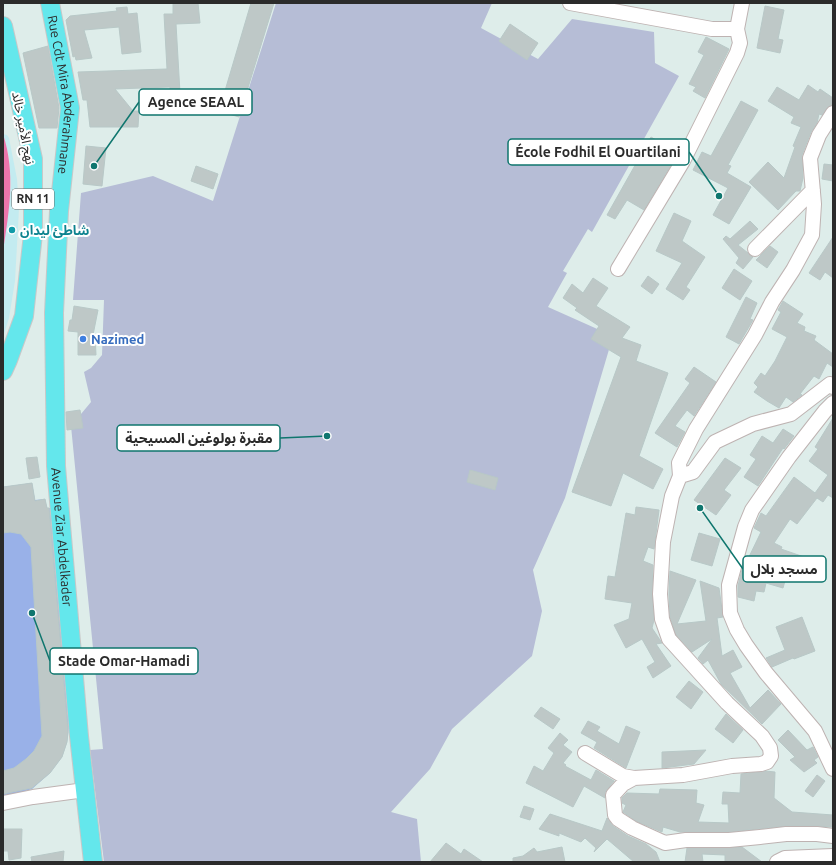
<svg xmlns="http://www.w3.org/2000/svg" width="836" height="865" font-family="Ubuntu,'Noto Sans Arabic',sans-serif">
<rect width="100%" height="100%" fill="#deedea"/>
<path fill="#c3ebf0" d="M3 134 7 135 9 138 17 179 19 209 15 281 9 318 3 337V252L11 185 9 157Z"/>
<path fill="#b6bdd6" d="M276 3H492L481 28 538 59 572 19 654 32 655 63 679 76 592 232 588 229 563 271 567 273 548 307 613 336 565 498 533 570 542 611 532 656 452 729 430 769 391 812 417 819 421 862H104L90 750 103 749 71 426 91 402 84 372 91 368 102 355 104 300H73L81 193 153 176 213 201Z"/>
<path fill="#99b1e8" d="M32 483 35 500 45 499 47 508H52L70 718 67 742 62 757 50 773 32 789 3 798V487Z"/>
<path fill="#eb75ab" d="M3 134C16 174 9 211 3 252Z"/>
<path fill="#bec8c7" stroke="#b8c8c7" d="M173 3H198L200 23 176 24 180 93H170V87L115 89 133 111H139L138 127H90L87 100H83L78 72 167 69 164 14H173Z
M251 3H274L239 117 219 111Z
M765 6 784 10 778 39 783 40 780 53 757 48Z
M127 7 128 14 137 13 141 52 122 54 119 27 84 30 92 58 76 60 75 56 73 57 66 20 70 16 117 11 116 8Z
M510 24 538 43 527 60 499 41Z
M706 37 729 49 705 98 693 91 696 87 689 84 704 55 698 52Z
M48 46 59 108 57 128H39L23 53Z
M808 85 818 92 820 89 833 98V105L829 106 822 115 819 114 817 123 811 132 802 155 803 178 800 191H796L778 210 749 182 768 162 784 178 795 147 793 146 801 127 791 123 794 117 768 101 777 87 799 100Z
M741 101 758 110 728 165 731 166 727 173 751 187 729 224 713 215 728 188 693 170 702 152 711 156Z
M651 137 678 153 644 210 627 200 615 219 607 215Z
M86 146 106 148 102 186 83 184Z
M824 164 833 165V181L822 179Z
M196 166 218 174 213 189 191 181Z
M674 213 691 221 682 241 705 257 686 287 690 290 683 300 666 289 682 263 656 251Z
M750 221 758 229 738 245 753 257 743 269 736 263 739 258 723 239 726 236 730 239Z
M833 237V278L825 272 820 280 809 273Z
M770 246 778 252 767 268 756 260Z
M734 269 752 281 740 300 722 288Z
M648 276 659 284 652 294 641 286Z
M593 278 608 288 596 306 630 327 622 338 641 345 636 361 668 373 639 456 663 469 653 489 623 473 611 506 572 492 621 357 591 339 599 326 575 310 577 308 563 298 572 284 583 293Z
M746 297 757 303 750 319 753 320 739 344 726 337Z
M783 301 803 314 797 323 805 327 804 331 816 336 814 340 833 354V367L827 363 819 379 814 376 800 394 802 395 793 402 786 397 779 408 767 401 754 392 758 387 754 383 761 373 765 376 775 361 787 337 772 329 781 312 778 310Z
M74 306 98 310 93 335H95L96 355H78V332L68 331 70 320H72Z
M694 367 716 382 694 416 687 410 675 426 685 432 677 447 655 433 690 383 685 379Z
M80 410 83 428 67 430 66 412Z
M833 418V498L828 495 823 502 817 498 797 524 790 519 774 543 782 547 781 549 807 558 801 574 788 570 783 588 766 583 764 592 756 591 754 601 738 597V586L744 561H747L761 532 754 528 761 513 766 516 794 477 815 493 828 475 809 461 818 449 815 447Z
M783 429 794 436 784 449 783 448 758 486 744 477 756 459 750 455 762 436 773 443Z
M37 457 40 477 29 479 26 458Z
M725 458 741 468 724 490 731 495 716 515 694 500Z
M470 470 498 478 495 490 467 482Z
M32 483 35 501 45 499 47 508H49L68 732 67 742 62 757 50 773 32 788 3 794V771L14 768 26 759 34 751 42 736 31 547 21 534 10 532 3 533V487Z
M636 507 659 510 654 549 648 547 643 561 653 565 652 594 654 620 652 628 662 643 656 644 671 666 653 678 647 667 655 662 642 639 626 648 614 625 629 619 632 603 605 599 608 576 615 577 626 513 635 515Z
M699 533 720 539 712 566 691 560Z
M670 571 696 580 677 624 706 621 700 581 719 588 723 617 717 618 722 656 733 650 742 667 730 673 750 708 768 690 781 704 762 724 721 684 708 660 703 664 698 658 712 639 692 652 676 635 670 617 669 594Z
M802 617 815 651 794 659 793 658 772 667 766 658 785 650 776 627Z
M689 681 703 692 691 709 676 697Z
M541 707 560 719 553 729 534 716Z
M726 714 743 730 733 743 715 729Z
M588 721 600 727 597 731 619 744 626 726 640 732 626 768 594 748 597 742 581 733Z
M788 730 807 750 813 747 818 757 814 760 817 763 804 772 790 760 795 757 778 740Z
M560 733 568 740 563 745 572 752 563 763 566 765 565 766 591 780 596 770 614 781 605 792V798L584 786 573 807 526 783 534 766 543 771 554 753 548 748Z
M706 750 694 764 662 768V752Z
M765 771 775 772 774 798 792 812 833 815V827L817 826H786L729 832H680L663 827 662 832 636 821 623 812 626 805 622 803V798L627 793 659 794 660 789 697 790 696 803 704 805 698 822 729 823 728 804H722L723 792 740 793 741 774Z
M817 775 825 781 813 797 805 791Z
M524 806 534 809 530 820 520 817Z
M550 814 602 831 607 818 613 826 628 836 646 844 656 852 660 862H634L607 839 594 852 596 848 585 838 581 842 559 833V836L539 829Z
M3 829H22L21 858 9 860 8 851H3Z
M446 843 461 854 464 849 483 862H430Z
M562 847 565 862H513V858L523 856 534 848 537 852Z
M742 847 762 862 725 861V855L702 854 703 862H685L687 848Z
M64 851 63 862H32L31 857Z"/>
<g fill="none" stroke-linecap="round" stroke-linejoin="round">
<g stroke="#beb3b2" stroke-width="16">
<path id="minor" d="M570 3 712 29H737
M833 113 819 135 810 158 814 204 812 235 793 270 772 302 755 335 696 429 679 463 680 476 693 472 715 442 753 424 791 414 830 384 833 387
M755 249 813 190
M618 269 683 161 737 53 740 43 737 29 742 3
M833 403 825 411 789 457 752 510 745 527 729 585 730 613 737 630 746 645 766 673 815 731 833 769
M585 753 623 776 634 778 683 775 732 766 761 764 767 762 771 756 770 748 762 736 727 703 669 639 662 619 660 594 663 542 672 496 680 476
M634 778 623 784 613 795 615 815 618 819 632 828 665 843 686 840H729L760 837 786 834H817L833 836
M3 803 33 797 85 790
M777 862 785 858 833 856"/>
</g>
<g stroke="#c8c8c8" stroke-width="20">
<g id="major">
<path id="s1" d="M50 3 70 108 59 211 54 313 56 466 79 736 93 862"/>
<path d="M3 26 33 159V234L24 316 8 360 3 371"/>
</g>
</g>
<use href="#minor" stroke="#fff" stroke-width="14"/>
<use href="#major" stroke="#64e7ec" stroke-width="18"/>
</g>
<circle fill="#0f9aa8" stroke="#fff" stroke-width="1.5" cx="12" cy="230" r="4"/>
<circle fill="#3f7fe0" stroke="#fff" stroke-width="1.5" cx="83" cy="339" r="4"/>
<g text-anchor="middle" stroke-width="4" stroke-linejoin="round" paint-order="stroke">
<rect fill="#fff" stroke="#6b6b6b" stroke-width="1" x="12" y="189" width="42" height="20" rx="3"/>
<g font-size="12" font-weight="bold" fill="#2b2b2b">
<text x="33" y="203">RN 11</text>
</g>
<g font-size="13" fill="#2b2b2b" stroke="#fff">
<text dy="5" stroke="none"><textPath href="#s1" startOffset="93">Rue Cdt Mira Abderahmane</textPath></text>
<text transform="translate(24 128) rotate(79)" y="5">نهج الأمير خالد</text>
<text dy="5" stroke="none"><textPath href="#s1" startOffset="537">Avenue Ziar Abdelkader</textPath></text>
</g>
<g font-size="13" font-weight="bold" fill="#0d838f" stroke="#fff" text-anchor="start">
<text x="20" y="235">شاطئ ليدان</text>
</g>
<g font-size="13" font-weight="bold" fill="#366cbe" stroke="#fff" text-anchor="start">
<text x="91" y="344">Nazimed</text>
</g>
</g>
<path fill="none" stroke="#0f766e" stroke-width="1.5" d="M94 166L139 102M719 196L689 152M327 436L280 438M700 508L743 569M32 613L50 661"/>
<g fill="#0f766e" stroke="#fff" stroke-width="1.5">
<circle cx="94" cy="166" r="4"/>
<circle cx="719" cy="196" r="4"/>
<circle cx="327" cy="436" r="4"/>
<circle cx="700" cy="508" r="4"/>
<circle cx="32" cy="613" r="4"/>
</g>
<g fill="#fff" stroke="#0f766e" stroke-width="1.5">
<rect x="139" y="89" width="113" height="26" rx="4"/>
<rect x="508" y="139" width="181" height="26" rx="4"/>
<rect x="117" y="425" width="163" height="26" rx="4"/>
<rect x="743" y="556" width="83" height="26" rx="4"/>
<rect x="50" y="648" width="148" height="26" rx="4"/>
</g>
<g font-size="14" text-anchor="middle" font-weight="bold" fill="#2b2b2b">
<text x="196" y="107">Agence SEAAL</text>
<text x="598" y="157">École Fodhil El Ouartilani</text>
<text x="199" y="443">مقبرة بولوغين المسيحية</text>
<text x="784" y="574">مسجد بلال</text>
<text x="124" y="666">Stade Omar-Hamadi</text>
</g>
<rect width="836" height="865" fill="none" stroke="#2b2b2b" stroke-width="8"/>
</svg>
